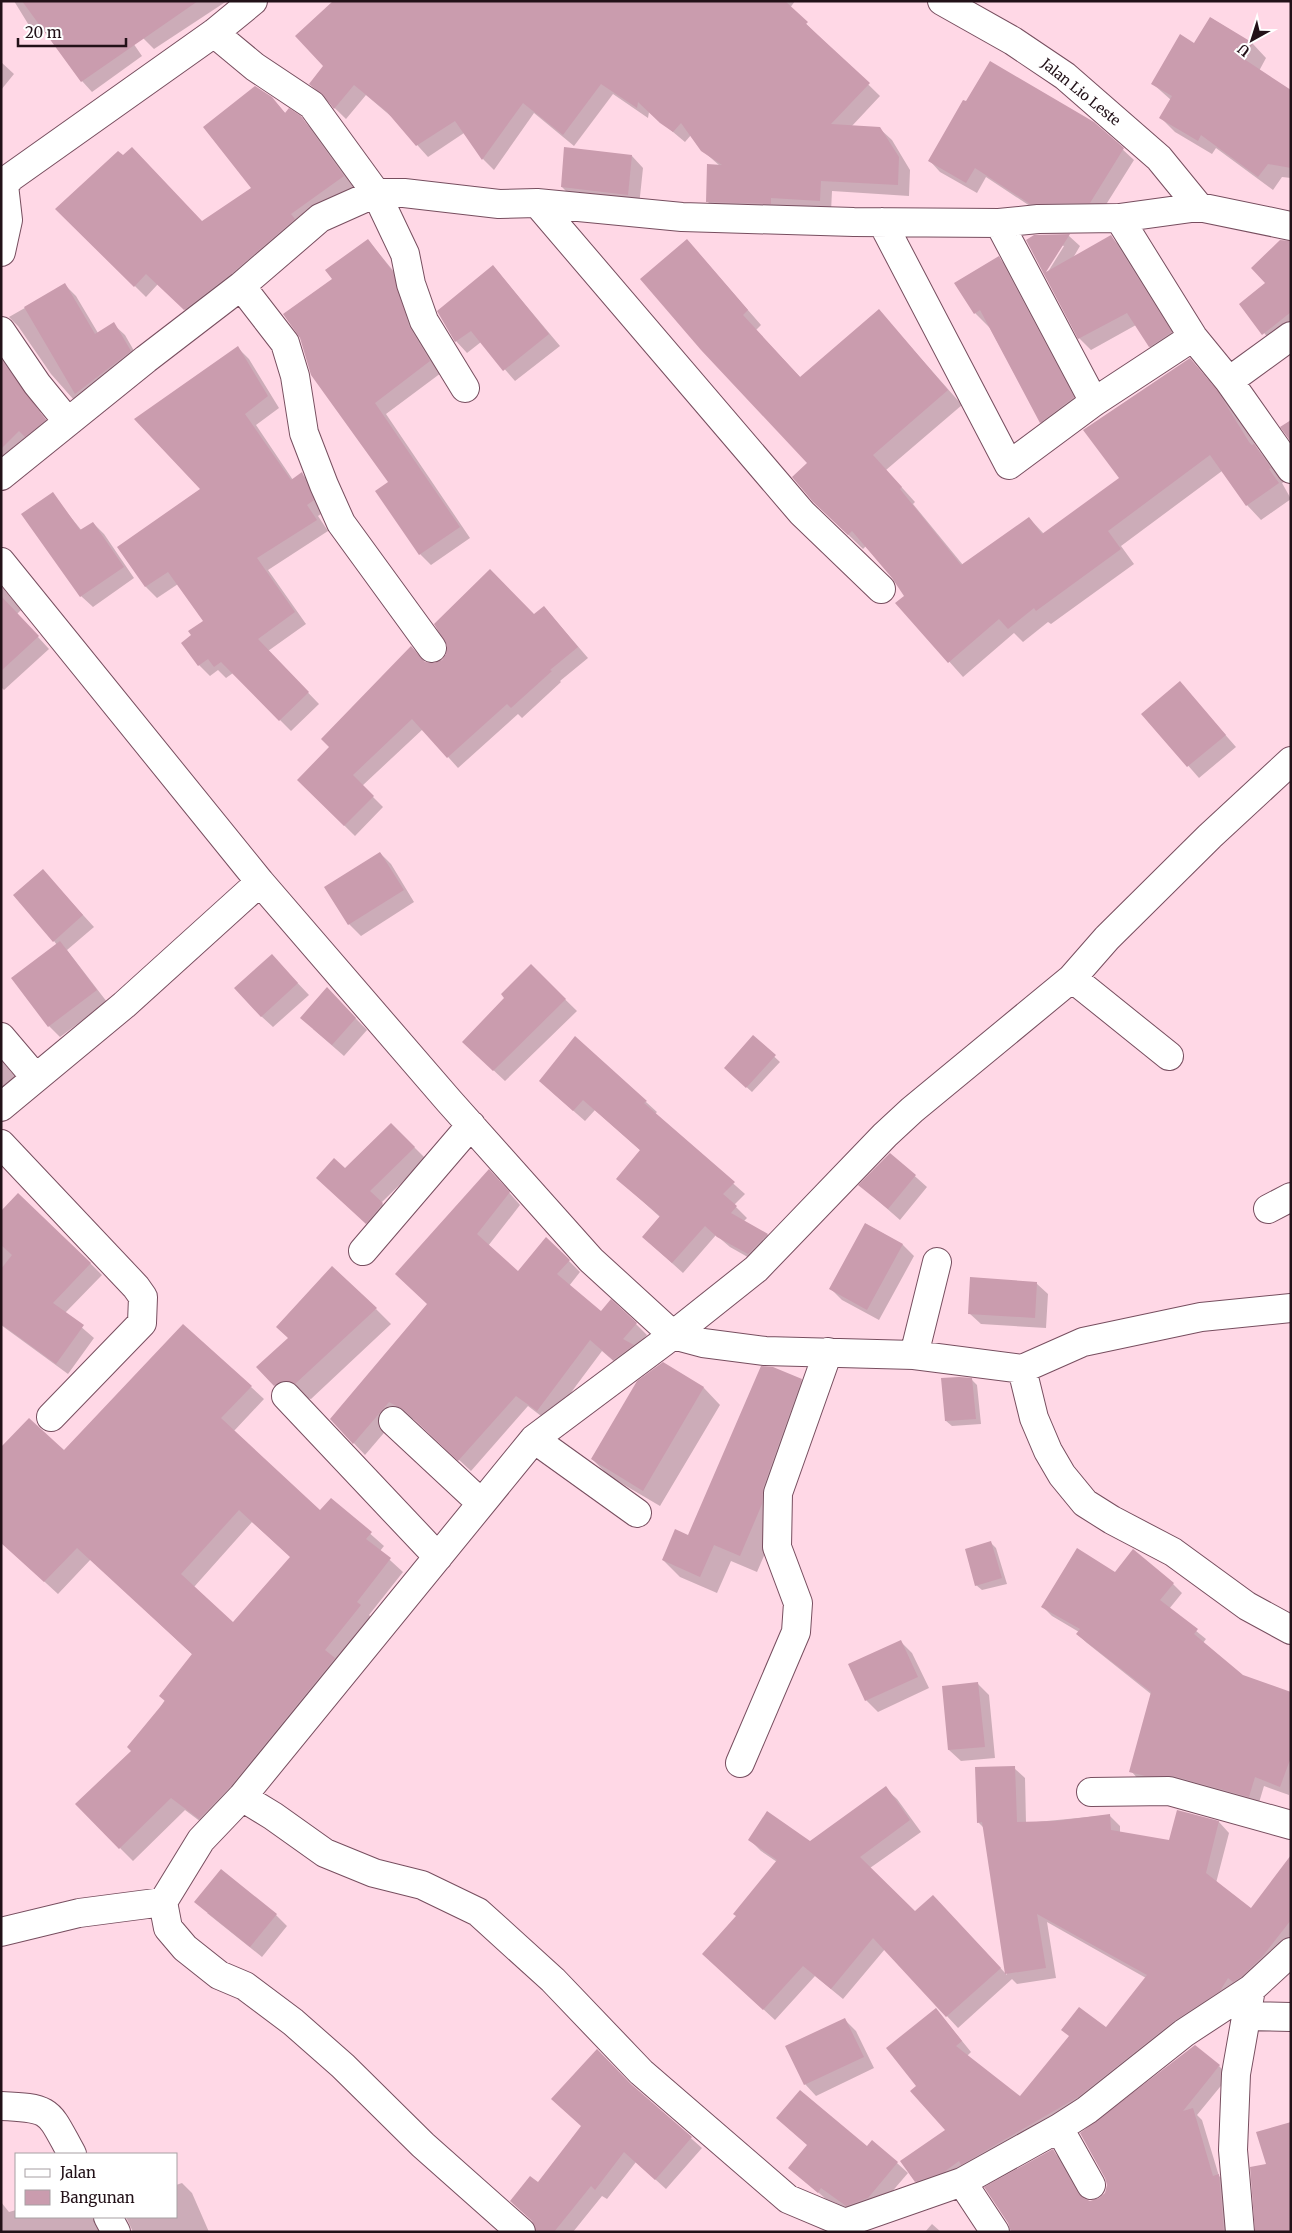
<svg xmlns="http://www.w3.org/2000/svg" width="1292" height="2233" font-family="Merriweather,serif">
<rect width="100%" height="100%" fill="#ffd8e6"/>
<path fill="#0003" fill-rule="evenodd" d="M14 1H104L142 56 92 92 82 81 45 31 40 37 30 27Z
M136 1H227L154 49 143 38Z
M489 1H795L790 8 880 96 851 127 880 129 892 140 910 170 909 196 832 191 831 212 719 213 708 202 720 166 702 150 691 135 685 142 649 112 648 118 613 94 574 146 534 113 494 170 483 159 464 133 428 157 393 118 366 95 346 119 310 84Z
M1211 18 1253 44 1266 58 1259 71 1291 92V178L1282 177 1273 190 1216 148 1212 154 1175 132 1161 118 1171 100 1153 84 1195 44Z
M1 62 14 74 1 90Z
M272 98 286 114 300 117 312 129 354 187 301 225 196 320 158 284 146 297 57 209 202 223 252 188Z
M1094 123 1134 160 1102 211 1042 214 986 177 977 193 940 172 930 161Z
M632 156 643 168 639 206 573 198 562 187Z
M1035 236H1069L1080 246 1073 258 1111 237 1122 248 1182 344 1161 358 1150 347 1136 325 1091 350 1079 338 1046 275 1064 246Z
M368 240 404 284 441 373 386 414 470 538 431 565 420 554 390 482 334 280Z
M687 240 761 325 756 330 801 378 879 311 962 405 886 470 915 502 913 504 963 565 1029 518 1044 534 1121 478 1190 359 1231 406 1258 449 1284 482 1282 483 1291 499 1261 520 1247 505 1222 471 1121 546 1134 564 1051 624 1048 622 1023 642 1014 633 963 677 897 603 906 596 893 577 866 546 863 549 829 516 809 463Z
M1291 252V332L1274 345 1241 305 1267 283Z
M999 258 1014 273 1088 413 1056 437 1041 422 990 328 975 313Z
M493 266 560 346 515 381 481 342 467 353 456 341 439 311Z
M65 285 76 296 98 333 113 324 125 335 141 363 81 408 51 374 18 326 9 317Z
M238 348 249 359 279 408 256 425 293 480 302 474 313 485 324 512 318 516 328 531 268 570 306 624 268 651 319 704 291 731 233 673 226 678 218 670 210 676 199 665 193 635 205 621 178 584 157 598 146 587 119 547 201 489Z
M1 356 35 406 56 432 1 471Z
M52 494 82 531 93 523 104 534 134 578 93 607 81 596 23 514Z
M1 586 21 610 17 614 49 649 4 690 1 687Z
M544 607 588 658 560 681 561 682 522 718 518 714 458 768 423 729 362 786 383 807 355 836 298 780 426 663 434 665 534 616Z
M1180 683 1236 747 1199 778 1143 714Z
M380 853 391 864 414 902 361 936 349 924 326 887Z
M43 871 94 927 67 950 107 1002 60 1037 49 1026 57 945 54 941Z
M272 956 309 995 273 1027 261 1016Z
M531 966 577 1011 505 1081 475 1053Z
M327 989 367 1030 344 1056 313 1029Z
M753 1037 780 1062 752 1092 731 1073Z
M1 1060 24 1088 1 1108Z
M552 1092 646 1102 657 1112 655 1114 745 1194 734 1205 747 1218 744 1221 768 1235 778 1245 760 1264 730 1247 716 1235 683 1273 643 1237 660 1217 618 1179 641 1151 595 1110 585 1121Z
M391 1124 426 1159 381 1203 394 1215 378 1234 329 1189 345 1169Z
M890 1154 927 1187 900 1220 860 1185Z
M500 1182 520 1205 488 1246 518 1273 547 1239 580 1272 569 1286 601 1313 636 1324 647 1335 635 1349 625 1371 602 1351 549 1422 528 1406 471 1471 417 1421 401 1413 365 1455 331 1419 428 1305Z
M1 1213 90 1263 102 1275 65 1313 94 1338 68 1374 1 1325Z
M866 1224 903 1245 914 1256 879 1320 842 1300 831 1289Z
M1036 1283 1048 1294 1046 1328 981 1324 969 1313Z
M376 1309 391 1324 311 1399 299 1396 291 1401 257 1367Z
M663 1364 704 1388 720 1405 660 1506 609 1476 592 1459Z
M801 1380 818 1397 779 1521 757 1572 731 1561 717 1593 680 1577 663 1560 689 1536Z
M972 1380 977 1385 981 1424 952 1426 946 1421Z
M251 1387 264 1399 233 1432 320 1512 331 1499 384 1546 380 1551 403 1572 369 1615 373 1619 213 1831 185 1810 133 1861 120 1848 133 1751 193 1655 91 1559 58 1594 1 1542 64 1452ZM252 1522 291 1557 233 1623 194 1587Z
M991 1543 996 1548 1007 1584 982 1590 976 1585Z
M1115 1573 1173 1584 1182 1593 1169 1609 1206 1639 1203 1643 1243 1676 1291 1694 1289 1795 1264 1786 1258 1806 1140 1781 1131 1771 1151 1694 1087 1643 1077 1634 1079 1632 1052 1616 1043 1607Z
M901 1642 912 1653 929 1688 878 1712 866 1700Z
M978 1684 989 1695 995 1758 961 1761 949 1750 943 1687Z
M1014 1768 1025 1778 1026 1823 1109 1815 1120 1826V1833L1170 1842 1178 1811 1219 1822 1229 1833 1216 1883 1251 1910 1291 1868V1944L1088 2108 927 2192 916 2181 947 2130 918 2086 936 2009 971 2052 967 2056 1020 2098 1070 2037 1106 2029 1146 1978 1047 1922 1056 1978 1017 1984 1012 1979 958 2028 885 1949 843 1999 815 1976 775 2020 715 1965 738 1916 777 1862 761 1851 750 1840 810 1842 885 1788 897 1799 921 1832 870 1868 915 1913 944 1908 1007 1975 984 1828 978 1822Z
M207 1913 276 1915 287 1926 262 1957Z
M845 2020 856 2031 874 2068 816 2096 805 2084Z
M1219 2066 1229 2076 1197 2115 1202 2120 1219 2176 1229 2185 1233 2232H1012L1053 2151 1062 2160 1085 2200 1090 2202 1100 2199Z
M633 2087 702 2148 666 2189 636 2162 607 2199 602 2196 573 2232H537L538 2184Z
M867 2148 897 2163 908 2173 878 2208 857 2216 834 2206 790 2168Z
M182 2183 192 2193 209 2232H133L126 2217H176V2185Z
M1 2202 9 2212 16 2210V2217H106L104 2232H1Z
M932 2224 941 2232H925Z"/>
<path fill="#ca9cae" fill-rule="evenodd" d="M22 1H198L81 82Z
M333 1H785L808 22 806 24 870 83 831 124 880 127 899 157 898 185 821 181 820 201 771 198V204L706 202 707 164 722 165 701 151 681 123 673 132 660 123 638 102 637 108 601 84 563 135 523 103 482 160 455 121 416 146 387 112 354 85 334 109 324 96 309 84 323 66 295 36Z
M1210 17 1253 43 1244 59 1291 90V168L1268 164 1258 177 1201 135 1198 141 1159 118 1172 96 1151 84 1180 34 1194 43Z
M990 61 1094 122 1124 148 1090 203 1030 204 975 168 966 183 928 161 963 100 966 101Z
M255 86 272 97 285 113 289 108 301 116 344 176 291 214 295 219 231 274 184 310 146 274 134 287 55 209 118 151 123 155 132 147 202 221 251 188 203 127Z
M564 147 632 155 628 195 561 187Z
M1070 234 1046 272 1111 235 1172 332 1149 347 1127 313 1078 339 1026 240 1034 235Z
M368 239 393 272 409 326 430 361 375 403 460 527 419 555 375 491 388 482 311 375 300 338 283 314 332 279 325 270Z
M687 239 748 310 743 315 800 377 879 309 948 390 873 455 902 487 900 489 961 565 1029 517 1042 534 1119 478 1083 430 1190 358 1217 390 1249 442 1252 445 1254 444 1271 468 1269 469 1279 483 1246 506 1210 455 1108 531 1121 549 1036 611 1034 608 1008 629 999 619 948 663 895 603 904 596 892 578 852 531 848 535 813 502 792 477 807 463 701 350 640 279Z
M1280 240 1291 241V312L1262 335 1239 304 1265 283 1251 268Z
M999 256 1074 397 1040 423 980 310 974 314 954 283Z
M493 265 549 334 503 371 471 331 455 342 437 311Z
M65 283 95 334 114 322 131 351 75 394 24 307Z
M238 346 268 396 245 414 291 480 302 472 314 500 307 505 317 520 257 558 295 612 258 639 309 692 279 721 221 662 214 667 208 659 198 666 181 643 191 635 188 631 203 621 168 572 145 587 117 547 200 489 134 419Z
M1 359 46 420 25 437 19 431 1 449Z
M1291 420V442L1280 427Z
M53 492 80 530 93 522 124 567 80 597 21 514Z
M490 569 534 614 544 606 578 647 550 670 552 671 511 708 507 704 447 758 412 719 353 775 374 796 344 826 297 780 329 747 321 739 411 646 425 662 434 663 442 660 446 654 447 646 434 624Z
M1 596 39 636 1 671Z
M1180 681 1226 735 1187 767 1141 714Z
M380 852 404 890 348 925 324 887Z
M43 869 83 915 53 942 13 895Z
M60 941 97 990 48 1027 11 978Z
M272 954 298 983 261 1017 234 988Z
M531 964 566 999 493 1071 462 1042 504 998 501 994Z
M327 987 356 1018 332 1045 300 1018Z
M753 1035 776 1055 746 1088 724 1068Z
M575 1036 647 1101 644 1103 735 1182 723 1194 737 1206 731 1213 768 1234 748 1254 717 1237 705 1226 672 1263 642 1237 660 1216 616 1179 640 1150 583 1100 573 1111 539 1081Z
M391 1123 415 1147 370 1191 383 1203 366 1224 316 1178 334 1158 345 1168Z
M890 1153 916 1175 888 1209 858 1185Z
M489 1169 510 1192 477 1234 518 1271 546 1237 570 1260 557 1274 601 1311 611 1299 637 1323 623 1339 634 1345 613 1360 590 1340 537 1411 516 1396 458 1461 404 1410 389 1402 353 1444 330 1419 427 1304 395 1274Z
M18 1193 91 1263 53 1303 84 1325 56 1364 1 1324V1269L12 1255 1 1245V1211Z
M865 1223 903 1244 867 1310 829 1289Z
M332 1266 377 1308 295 1384 283 1381 274 1386 256 1367 288 1338 276 1327Z
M970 1277 1037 1282 1035 1318 968 1314Z
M183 1324 252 1386 221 1418 320 1510 331 1498 372 1532 366 1539 391 1558 357 1602 361 1605 325 1650 335 1658 230 1787 199 1819 171 1798 119 1849 75 1804 131 1751 127 1747 165 1701 159 1696 192 1654 77 1548 44 1582 1 1543V1447L29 1418 64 1450ZM239 1510 290 1557 233 1622 181 1574Z
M663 1362 704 1387 643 1491 591 1459 637 1381Z
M761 1366 773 1367 802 1379 763 1488 762 1504 740 1556 714 1545 700 1577 662 1560 675 1529 688 1535Z
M959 1377 972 1378 976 1419 945 1421 941 1378Z
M991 1541 1002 1578 975 1586 965 1549Z
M1077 1548 1115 1572 1133 1549 1174 1583 1160 1600 1198 1629 1194 1634 1243 1675 1291 1692V1757L1280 1787 1255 1777 1249 1797 1173 1776H1145L1129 1772 1151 1692 1076 1634 1080 1629 1041 1607Z
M901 1640 918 1677 865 1701 848 1664Z
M978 1682 985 1747 948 1750 942 1686Z
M1015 1766 1017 1822 1056 1821 1110 1814 1111 1830 1169 1840 1177 1810 1219 1821 1206 1873 1251 1908 1291 1855V1920L1262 1957 1241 1977 1233 1982 1228 1978 1220 1991 1174 2021 1078 2097 961 2165 959 2161 944 2172 915 2182 900 2161 945 2130 910 2091 916 2086 886 2048 936 2008 962 2041 956 2046 1020 2096 1069 2036 1061 2030 1079 2007 1106 2027 1147 1975 1037 1914 1046 1968 1005 1974 982 1822 977 1823 975 1767Z
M886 1786 910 1820 860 1857 915 1911 933 1895 1001 1968 946 2017 873 1938 831 1989 803 1966 763 2010 702 1954 736 1916 733 1914 777 1860 748 1840 767 1811 810 1841Z
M221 1869 277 1914 250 1947 194 1902Z
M845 2018 864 2057 804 2085 785 2046Z
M1195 2045 1220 2065 1183 2111 1193 2108 1213 2176 1219 2174 1224 2232H1011L1008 2223 984 2187 1053 2149 1078 2193 1083 2198 1090 2201 1099 2198 1105 2193 1107 2185 1105 2178 1080 2133Z
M597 2049 631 2084 692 2137 655 2180 624 2152 595 2190 591 2186 554 2232H536L532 2221 510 2201 530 2176 538 2182 581 2126 551 2099Z
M800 2090 867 2146 872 2140 898 2162 868 2198 846 2206 821 2188 818 2193 788 2168 807 2145 776 2118Z
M1291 2122V2232H1255L1250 2167 1266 2164 1256 2132Z"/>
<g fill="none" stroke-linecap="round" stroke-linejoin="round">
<g stroke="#774e5f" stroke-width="30">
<path id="street" d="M942 1 1013 41 1065 76 1159 158 1199 207
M214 33 255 67 312 105 376 193 405 254 411 284 424 321 465 388
M537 203 802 513 881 589
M1119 218 1193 337 1229 381 1291 469
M882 222 1009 465 1094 402 1193 337
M999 223 1094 402
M1 252 8 220 4 185 11 177 214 33 253 1
M241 286 285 343 295 376 304 433 324 485 341 523 432 648
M1 331 37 384 68 422
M1229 381 1291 336
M1 476 146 359 241 286 320 218 376 193H404L499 204 537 203 682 217 854 222 999 223 1038 219 1119 218 1199 207 1291 226
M1 562 260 882
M1072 978 1169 1056
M1 1037 35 1077
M1 1107 124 1005 260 882 449 1101 591 1260 673 1335 703 1343 765 1351 914 1355 1022 1369 1034 1418 1048 1451 1062 1475 1085 1503 1112 1520 1173 1552 1247 1606 1291 1630
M1 1144 136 1287 143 1297 142 1323 51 1417
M1268 1209 1291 1197
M363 1251 471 1125
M914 1355 937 1262
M1022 1369 1083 1342 1201 1317 1291 1308
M286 1396 438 1557
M393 1421 481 1503
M534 1439 637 1513
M740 1763 796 1632 798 1603 777 1547 778 1493 828 1352
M1091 1792 1169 1791 1291 1825
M242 1797 273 1816 325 1853 374 1873 422 1885 478 1912 553 1980 641 2072 788 2199 845 2223 962 2182 1059 2128 1087 2110 1184 2033 1251 1989 1291 1952
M1 1932 79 1913 163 1902
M1245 2016 1291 2017
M1 2106C53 2108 48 2111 72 2154
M1059 2128 1091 2185
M962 2182 995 2232
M108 2217 116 2232
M521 2232 423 2145 343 2066 293 2022 245 1986 219 1975 185 1948 168 1928 163 1902 201 1840 242 1797 534 1439 673 1335 756 1269 885 1135 912 1110 1072 978 1107 938 1210 836 1291 761
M1240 2232 1233 2150 1236 2074 1251 1989"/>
</g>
<use href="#street" stroke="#fff" stroke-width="28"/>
</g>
<g text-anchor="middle" stroke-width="4.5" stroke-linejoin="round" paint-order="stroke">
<g font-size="14" fill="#221118" stroke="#fff">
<text transform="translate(1081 92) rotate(39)" y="5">Jalan Lio Leste</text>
</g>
</g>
<rect width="1292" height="2233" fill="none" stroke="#221118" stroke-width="5"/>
<rect x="15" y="2153" width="162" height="65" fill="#ffffff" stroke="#a7a0a3"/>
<rect x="25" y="2169" width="25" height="8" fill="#ffffff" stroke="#a7a0a3"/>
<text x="60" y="2178" font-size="15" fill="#221118">Jalan</text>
<rect x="25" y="2190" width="25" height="15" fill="#ca9cae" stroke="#a7a0a3"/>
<text x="60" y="2203" font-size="15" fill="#221118">Bangunan</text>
<g transform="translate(1252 40) rotate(219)" stroke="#ffffff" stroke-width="4" paint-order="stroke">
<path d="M0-4L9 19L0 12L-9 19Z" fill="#221118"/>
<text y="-8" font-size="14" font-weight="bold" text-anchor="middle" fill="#221118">U</text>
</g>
<path d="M18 38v8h108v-8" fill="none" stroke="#221118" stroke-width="2.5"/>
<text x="25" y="38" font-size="15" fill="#221118" stroke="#ffffff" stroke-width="4" paint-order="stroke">20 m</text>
</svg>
